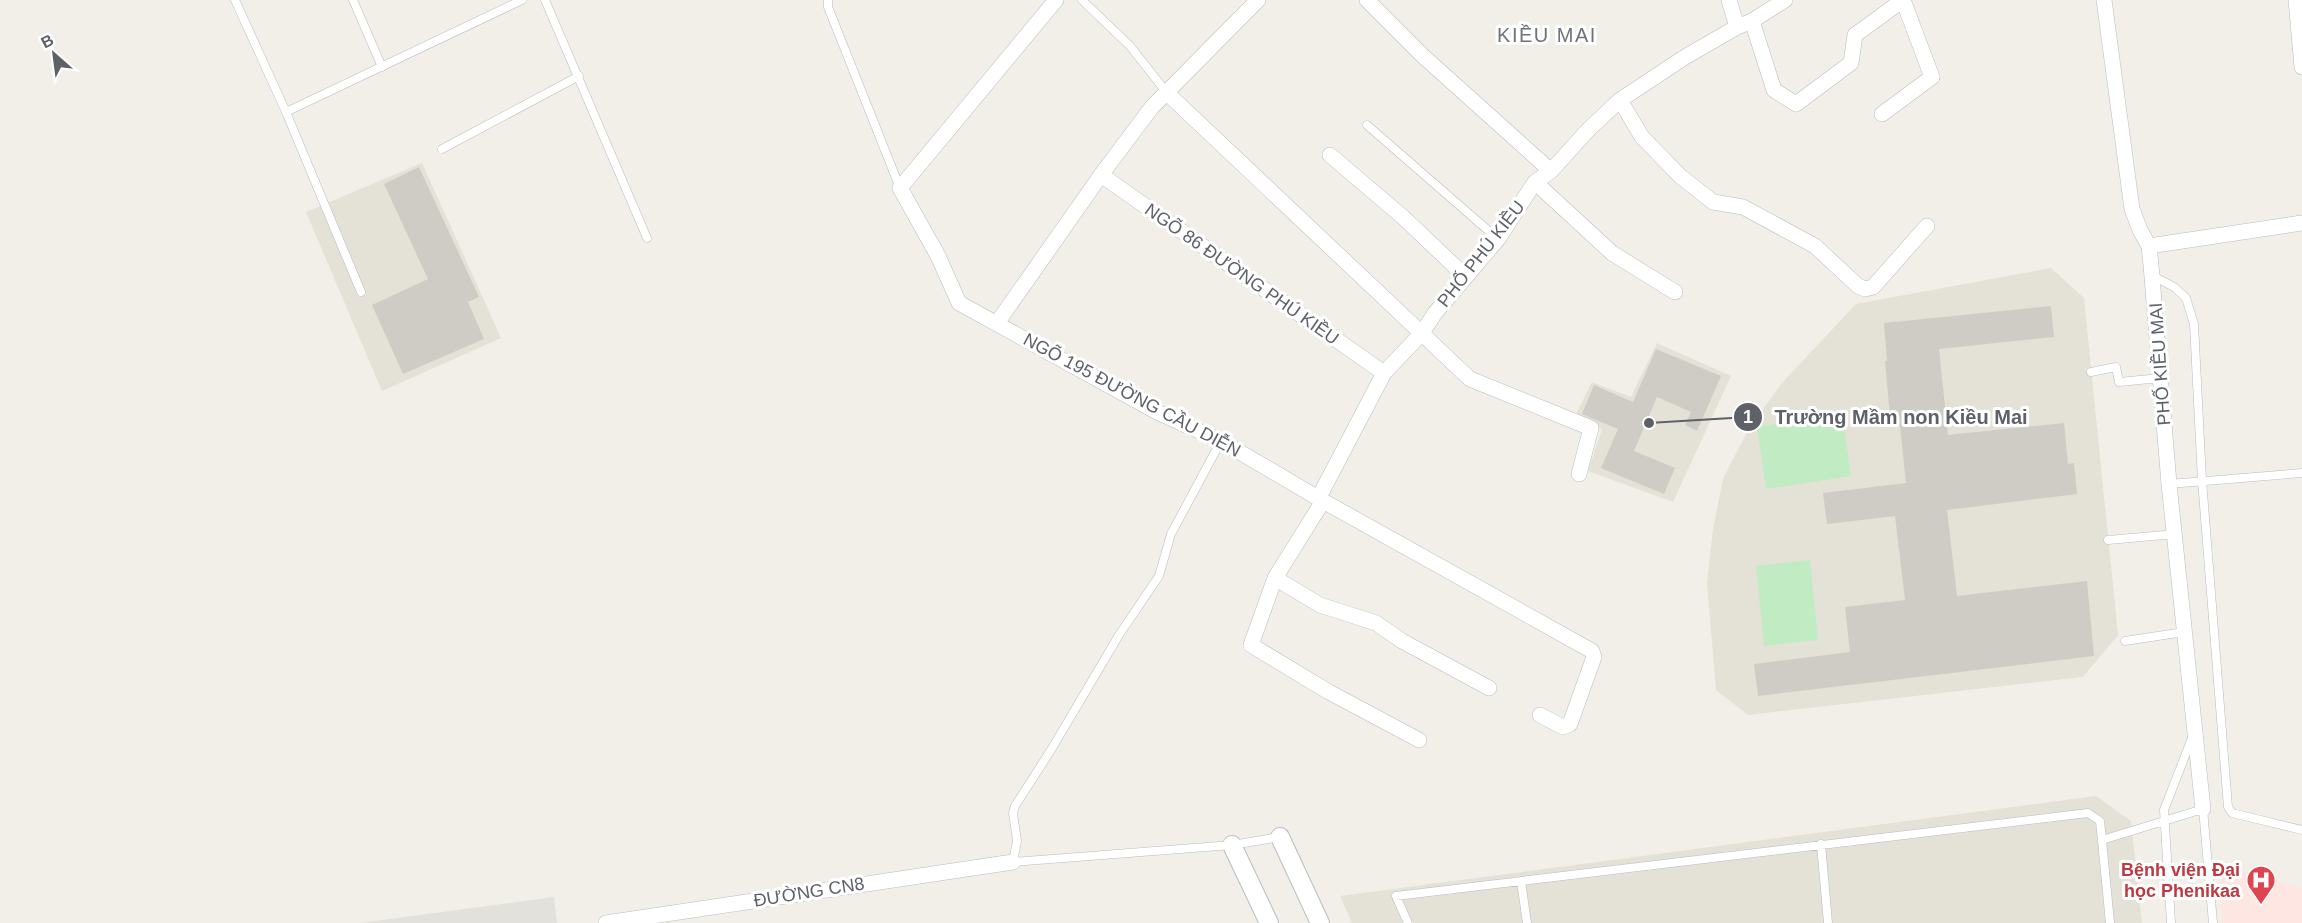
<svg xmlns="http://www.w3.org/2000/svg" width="2302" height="923" font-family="Helvetica,sans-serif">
<rect width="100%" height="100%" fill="#f1efe7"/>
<path fill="#e2e1db" d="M554 897 557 923H360Z"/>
<path fill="#e4e1d7" d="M422 163 501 338 382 391 306 212Z
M2051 268 2084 298 2118 635 2083 677 1748 715 1716 690 1707 583 1713 529 1723 479 1749 428 1782 383 1856 304Z
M1657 343 1731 376 1673 502 1588 471 1602 429 1575 416 1592 382 1631 397Z
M2096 796 2131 821 2142 923H1352L1340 896Z"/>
<path fill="#fee6e3" d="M2216 863 2302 888V923H2223Z"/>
<path fill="#c1ebc2" d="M1842 414 1851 476 1766 489 1757 427Z
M1810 560 1818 640 1764 646 1756 566Z"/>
<path fill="#cfccc5" d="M419 167 479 297 468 302 484 339 403 374 372 305 428 279 384 184Z
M2051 306 2054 337 1939 349 1948 435 2064 423 2068 464 2074 463 2077 494 1947 510 1957 596 2087 581 2094 656 1758 696 1754 664 1850 652 1845 607 1905 600 1895 516 1827 524 1823 493 1906 483 1900 426 1891 427 1885 361H1887L1884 323Z
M1656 349 1721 376 1697 431 1685 425 1691 412 1657 397 1634 451 1675 468 1664 494 1601 468 1618 429 1582 414 1594 385 1633 402Z"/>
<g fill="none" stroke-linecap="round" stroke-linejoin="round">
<g stroke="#b9bcc1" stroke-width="9">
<path id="service" d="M235 0 286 112 361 292
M353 0 382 67
M545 0 647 238
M828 0V7L900 188
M1082 0 1130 46 1167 93
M286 112 522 0
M1367 125 1498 239
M442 149 579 76
M2153 276 2174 287 2186 298 2194 324 2202 480 2228 807 2232 813 2302 830
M2091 372 2116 367 2119 382 2160 378
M1221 441 1171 534 1159 576 1119 635 1051 750 1015 806 1013 813 1017 841 1013 862 1232 845 1280 837
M2169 484 2302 473
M2108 540 2176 534
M2125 641 2184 632
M2102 840 2110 923
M1821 844 1828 923
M1521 881 1527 923
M1408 923 1396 896 2088 813 2100 821 2102 840 2203 809 2213 923
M2171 923 2164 810 2192 738"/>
</g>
<g stroke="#b9bcc1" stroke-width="16">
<path id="minor" d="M1056 0 900 188 938 256 959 303 1157 412 1221 441 1323 501 1592 651 1594 657 1570 724 1563 727 1540 715
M1367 0 1423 56 1551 171
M1729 0 1737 27
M2104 0 2132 209 2140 230 2149 246 2151 265 2169 484 2203 809
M2296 0 2302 67
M1752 21 1774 90 1796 104 1851 63 1855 35 1903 0
M1167 93 1470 379 1591 428 1579 474
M1620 100 1642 137 1680 176 1713 202 1743 207 1815 246 1858 286 1865 289 1873 287 1927 226
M1882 114 1932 77 1903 0
M1330 155 1404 218 1465 276
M1101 175 1384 373
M1535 182 1612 253 1675 292
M2149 246 2302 223
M997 323 1101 175 1152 107 1258 0
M1319 497 1384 373 1422 333 1435 313 1498 239 1535 182 1551 171 1588 130 1620 100 1685 57 1737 27 1752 21 1785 0
M1323 501 1275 578 1251 645 1329 692 1419 740
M1275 578 1320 605 1376 623 1402 641 1489 688
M606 923 1013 862"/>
</g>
<g stroke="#b9bcc1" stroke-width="20">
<path id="tertiary" d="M1280 837 1320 923
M1232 845 1269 923"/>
</g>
<use href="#service" stroke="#fff" stroke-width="8"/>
<use href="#minor" stroke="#fff" stroke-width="15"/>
<use href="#tertiary" stroke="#fff" stroke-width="18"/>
</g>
<defs>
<g id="hospital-pin" transform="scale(1.5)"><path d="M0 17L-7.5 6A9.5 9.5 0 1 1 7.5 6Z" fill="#e0444e" stroke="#fff"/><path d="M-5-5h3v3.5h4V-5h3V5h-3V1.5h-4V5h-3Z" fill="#fff"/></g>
</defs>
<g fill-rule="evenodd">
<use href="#hospital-pin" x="2261" y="880"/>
</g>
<g text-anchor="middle" stroke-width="6" stroke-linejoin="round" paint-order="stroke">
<g font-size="18" fill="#5e6268" stroke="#fff">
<text transform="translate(1481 254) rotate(-52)" y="6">PHỐ PHÚ KIỀU</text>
<text transform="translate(1242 274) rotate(35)" y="6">NGÕ 86 ĐƯỜNG PHÚ KIỀU</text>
<text transform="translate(2160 364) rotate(-94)" y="6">PHỐ KIỀU MAI</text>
<text transform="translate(1132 395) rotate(28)" y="6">NGÕ 195 ĐƯỜNG CẦU DIỄN</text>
<text transform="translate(809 892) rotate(-9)" y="6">ĐƯỜNG CN8</text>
</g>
<g font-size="18" font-weight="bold" fill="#be3a42" stroke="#fff" text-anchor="end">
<text x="2240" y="876">Bệnh viện Đại<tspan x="2240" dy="21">học Phenikaa</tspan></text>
</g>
<g font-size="20" letter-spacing="1.5" fill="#6f747a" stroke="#fff">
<text x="1547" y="42">KIỀU MAI</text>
</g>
</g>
<path fill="none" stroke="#5e6268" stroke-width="2" d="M1649 423L1748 417"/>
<g fill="#5e6268" stroke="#fff" stroke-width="2">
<circle cx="1649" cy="423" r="6"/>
<circle cx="1748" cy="417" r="15"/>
</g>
<g font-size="18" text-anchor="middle" font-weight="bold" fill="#fff">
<text x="1748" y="423">1</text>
</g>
<g font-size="20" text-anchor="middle" font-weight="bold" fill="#5e6268" stroke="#fff" stroke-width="6" stroke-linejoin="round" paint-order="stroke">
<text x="1901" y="424">Trường Mầm non Kiều Mai</text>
</g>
<g transform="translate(54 54) rotate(332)" stroke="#ffffff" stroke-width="4.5" paint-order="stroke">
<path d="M0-4.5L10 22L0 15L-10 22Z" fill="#5e6268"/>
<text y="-9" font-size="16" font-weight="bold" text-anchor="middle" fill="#5e6268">B</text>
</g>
</svg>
